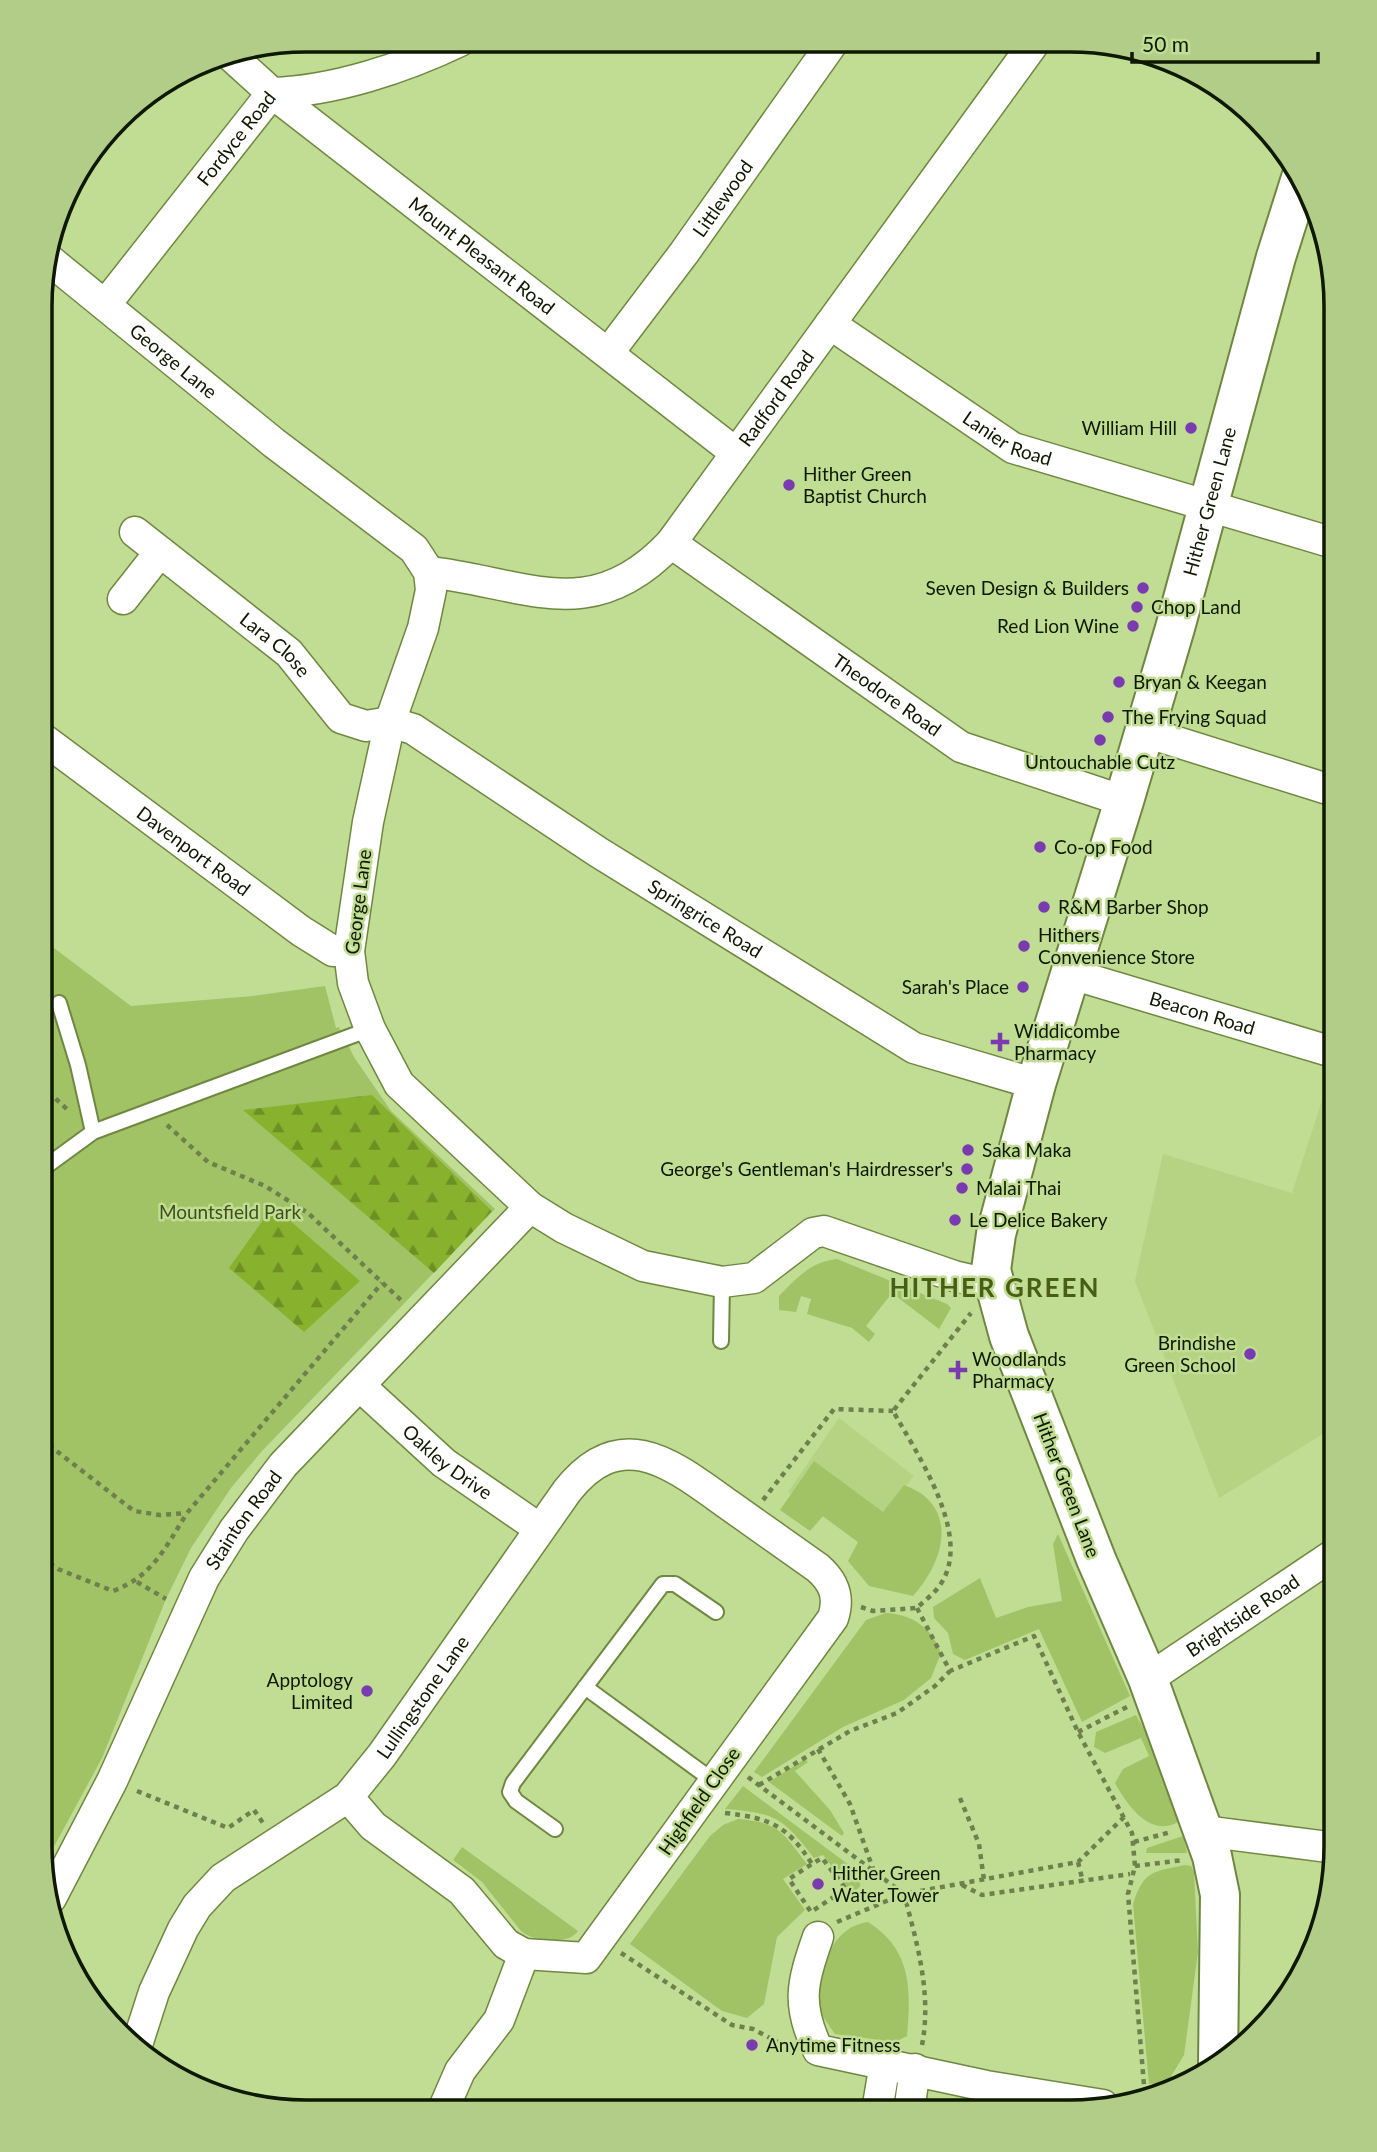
<svg xmlns="http://www.w3.org/2000/svg" width="1377" height="2152" font-family="Lato,sans-serif">
<defs>
<pattern id="forest-firs" width="22" height="20" patternUnits="userSpaceOnUse" patternTransform="scale(1.75)"><rect width="22" height="20" fill="#88b12d"/><path d="M5 1l3.5 6h-7zM16 11l3.5 6h-7z" fill="#6e8f24"/></pattern>
</defs>
<rect width="100%" height="100%" fill="#c0dd93"/>
<path fill="#b5d383" d="M1326 1088 1336 1090V1426L1219 1498 1135 1281 1163 1154 1292 1193Z
M839 1418 914 1476 858 1542 788 1492Z"/>
<path fill="#a1c365" d="M42 939 131 1006 253 996 325 986 336 1028 339 1027 354 1057 391 1111 495 1209 262 1451 231 1488 191 1548 166 1599 102 1758 44 1865 40 1845Z
M1336 1225V1277L1324 1274Z
M837 1259 947 1304 951 1308 939 1329 892 1293 866 1326 875 1334 869 1342 852 1328 807 1314 811 1299 801 1296 796 1312 779 1310V1296C797 1278 810 1262 837 1259Z
M814 1461 883 1512 904 1485C960 1505 945 1561 913 1596L869 1586 848 1561 858 1542 823 1516 810 1531 780 1510Z
M1058 1534 1130 1696 1082 1722 1039 1629 965 1660 953 1654 948 1633 934 1618 933 1607 980 1578 996 1618 1028 1607 1062 1601 1053 1544Z
M886 1613C912 1614 932 1628 941 1653L931 1678 904 1700 843 1727 762 1777 754 1772 866 1620Z
M1136 1715C1153 1746 1181 1786 1178 1822 1150 1838 1127 1805 1115 1783L1123 1769 1149 1756 1141 1738 1105 1753 1094 1747 1096 1732Z
M805 1759 808 1762 795 1771 830 1810 844 1833 842 1836 769 1782Z
M743 1786 861 1874 860 1886 853 1894 823 1855 814 1858C783 1818 776 1813 725 1809Z
M738 1819C779 1822 783 1833 807 1864L783 1879 805 1910 777 1937 764 2004 747 2018 722 2011 630 1944 710 1836 723 1825Z
M1183 1836 1187 1853H1146L1147 1848Z
M462 1847 578 1931C567 1946 534 1942 521 1931L482 1882 453 1860Z
M1185 1865 1191 1866 1194 1872 1198 1952 1184 2055 1167 2083 1149 2084 1133 1904C1144 1870 1153 1872 1185 1865Z
M868 1922C912 1950 911 1989 907 2036L895 2042 835 2034 821 2014 819 1996H814C821 1967 833 1926 868 1922Z"/>
<path fill="url(#forest-firs)" d="M372 1095 492 1211 434 1273 243 1110Z
M273 1206 360 1281 304 1332 229 1268Z"/>
<g fill="none" stroke-linecap="round" stroke-linejoin="round">
<g stroke="#6f8841" stroke-width="18">
<path id="lane" d="M59 1003 78 1065 93 1132
M41 1170 93 1132 370 1029
M721 1341 722 1282
M585 1687 712 1780
M555 1829 516 1801 510 1792 513 1783 663 1584H675L716 1612"/>
</g>
<g stroke="#6f8841" stroke-width="33">
<g id="street">
<path id="s1" d="M230 55 272 93 736 453"/>
<path id="s2" d="M47 258 274 443 414 549 429 572 431 590 423 628 390 722 368 822 349 951 353 983 370 1029 399 1084 530 1207 564 1228 643 1266 722 1282 754 1278 813 1233 824 1231 954 1276 993 1285"/>
<path id="s3" d="M105 305 272 93C334 91 404 68 460 41"/>
<path id="s4" d="M830 324 1013 448 1337 544"/>
<path id="s5" d="M609 352 684 253 833 42"/>
<path id="s6" d="M135 532 289 653 341 718 366 726 390 722 413 729 598 852 914 1048 1036 1084"/>
<path id="s7" d="M671 543 961 747 1124 801"/>
<path id="s8" d="M429 572C526 583 591 628 671 543L1035 42"/>
<path d="M123 599 160 552"/>
<path d="M1145 732 1337 792"/>
<path id="s9" d="M42 738 301 931 333 951H349"/>
<path id="s10" d="M1068 973 1336 1053"/>
<path id="s11" d="M360 1386 444 1463 540 1529"/>
<path id="s12" d="M1148 1679 1336 1553"/>
<path d="M1204 1831 1336 1848"/>
<path id="s13" d="M51 1898 112 1781 204 1578 234 1530 283 1465 530 1207"/>
<path d="M818 1937C802 1983 796 2004 818 2050L986 2086 1103 2105"/>
<path id="s14" d="M136 2048 154 1992 183 1929 197 1906 223 1878 348 1797 382 1755 567 1491C622 1421 674 1466 729 1505 759 1526 788 1547 818 1568 834 1582 840 1597 833 1618L586 1958 524 1954 506 1944 462 1891 373 1826 348 1797"/>
<path d="M443 2110 460 2071 499 2020 524 1954"/>
<path d="M877 2111 885 2063"/>
<path d="M909 2111 915 2069"/>
</g>
</g>
<g stroke="#6f8841" stroke-width="42">
<g id="secondary">
<path id="s15" d="M1218 2065 1220 1895 1212 1856 1148 1679 1096 1559 1009 1336 991 1270 996 1234 1036 1084 1124 801 1175 628 1276 257 1301 178"/>
</g>
</g>
<path stroke="#6d804e" stroke-width="4.5" stroke-dasharray="5 5" stroke-linecap="butt" d="M41 1085 69 1111
M167 1125 208 1162 265 1186 308 1213 404 1303
M41 1439 134 1511 160 1515 186 1513
M763 1500 834 1409 893 1411
M41 1558 58 1569 113 1591C153 1576 165 1548 187 1513L382 1283
M137 1582 166 1599
M861 1607 873 1611 917 1608C924 1601 934 1594 940 1585 974 1537 917 1454 893 1411L971 1313
M917 1608 950 1671 1034 1636 1078 1732 1132 1833 1135 1866 1128 1894 1145 2097
M1078 1732 1127 1707
M818 1749 850 1804 873 1869
M748 1777 904 1894
M759 1785 850 1731 897 1713 935 1686 950 1671
M137 1791 228 1828 254 1810 263 1823
M960 1798 979 1844 984 1880
M725 1813C770 1818 787 1825 812 1864L822 1858 846 1889 811 1912 789 1879 812 1864
M1134 1842 1171 1832
M1078 1862 1083 1882
M1135 1866 1183 1860
M962 1885 982 1895 1130 1874
M837 1922 903 1894
M621 1953 732 2025 753 2029 787 2047
M922 2045C932 1994 917 1943 904 1894L1078 1862 1124 1817"/>
<use href="#lane" stroke="#fff" stroke-width="14"/>
<use href="#street" stroke="#fff" stroke-width="30"/>
<use href="#secondary" stroke="#fff" stroke-width="38"/>
</g>
<g fill="#7a3bb0" stroke="#c0dd93" stroke-width="2.5">
<circle cx="1191" cy="428" r="7"/>
<circle cx="789" cy="485" r="7"/>
<circle cx="1143" cy="588" r="7"/>
<circle cx="1137" cy="607" r="7"/>
<circle cx="1133" cy="626" r="7"/>
<circle cx="1119" cy="682" r="7"/>
<circle cx="1108" cy="717" r="7"/>
<circle cx="1100" cy="740" r="7"/>
<circle cx="1040" cy="847" r="7"/>
<circle cx="1044" cy="907" r="7"/>
<circle cx="1024" cy="946" r="7"/>
<circle cx="1023" cy="987" r="7"/>
<path d="M996.5 1031.5h7v7h7v7h-7v7h-7v-7h-7v-7h7z"/>
<circle cx="968" cy="1150" r="7"/>
<circle cx="967" cy="1169" r="7"/>
<circle cx="962" cy="1188" r="7"/>
<circle cx="955" cy="1220" r="7"/>
<circle cx="1250" cy="1354" r="7"/>
<path d="M954.5 1359.5h7v7h7v7h-7v7h-7v-7h-7v-7h7z"/>
<circle cx="367" cy="1691" r="7"/>
<circle cx="818" cy="1884" r="7"/>
<circle cx="752" cy="2045" r="7"/>
</g>
<g text-anchor="middle" stroke-width="5" stroke-linejoin="round" paint-order="stroke">
<g font-size="19" fill="#0f1800" stroke="#c0dd93">
<text dy="7" stroke="none"><textPath href="#s3" startOffset="212">Fordyce Road</textPath></text>
<text dy="7" stroke="none"><textPath href="#s5" startOffset="191">Littlewood</textPath></text>
<text dy="7" stroke="none"><textPath href="#s1" startOffset="322">Mount Pleasant Road</textPath></text>
<text dy="7" stroke="none"><textPath href="#s2" startOffset="163">George Lane</textPath></text>
<text dy="7" stroke="none"><textPath href="#s8" startOffset="438">Radford Road</textPath></text>
<text dy="7" stroke="none"><textPath href="#s4" startOffset="212">Lanier Road</textPath></text>
<text dy="7" stroke="none"><textPath href="#s15" startOffset="1636">Hither Green Lane</textPath></text>
<text dy="7" stroke="none"><textPath href="#s6" startOffset="180">Lara Close</textPath></text>
<text dy="7" stroke="none"><textPath href="#s7" startOffset="264">Theodore Road</textPath></text>
<text dy="7" stroke="none"><textPath href="#s9" startOffset="189">Davenport Road</textPath></text>
<text transform="translate(358 902) rotate(-83)" y="7">George Lane</text>
<text dy="7" stroke="none"><textPath href="#s6" startOffset="702">Springrice Road</textPath></text>
<text dy="7" stroke="none"><textPath href="#s10" startOffset="140">Beacon Road</textPath></text>
<text dy="7" stroke="none"><textPath href="#s11" startOffset="116">Oakley Drive</textPath></text>
<text transform="translate(1067 1485) rotate(69)" y="7">Hither Green Lane</text>
<text dy="7" stroke="none"><textPath href="#s13" startOffset="425">Stainton Road</textPath></text>
<text dy="7" stroke="none"><textPath href="#s12" startOffset="114">Brightside Road</textPath></text>
<text dy="7" stroke="none"><textPath href="#s14" startOffset="467">Lullingstone Lane</textPath></text>
<text transform="translate(699 1801) rotate(-55)" y="7">Highfield Close</text>
</g>
<g font-size="19" fill="#0f1800" stroke="#c0dd93" text-anchor="start">
<text x="1177" y="435" text-anchor="end">William Hill</text>
<text x="803" y="481">Hither Green<tspan x="803" dy="22">Baptist Church</tspan></text>
<text x="1129" y="595" text-anchor="end">Seven Design &amp; Builders</text>
<text x="1151" y="614">Chop Land</text>
<text x="1119" y="633" text-anchor="end">Red Lion Wine</text>
<text x="1133" y="689">Bryan &amp; Keegan</text>
<text x="1122" y="724">The Frying Squad</text>
<text x="1100" y="769" text-anchor="middle">Untouchable Cutz</text>
<text x="1054" y="854">Co-op Food</text>
<text x="1058" y="914">R&amp;M Barber Shop</text>
<text x="1038" y="942">Hithers<tspan x="1038" dy="22">Convenience Store</tspan></text>
<text x="1009" y="994" text-anchor="end">Sarah's Place</text>
<text x="1014" y="1038">Widdicombe<tspan x="1014" dy="22">Pharmacy</tspan></text>
<text x="982" y="1157">Saka Maka</text>
<text x="953" y="1176" text-anchor="end">George's Gentleman's Hairdresser's</text>
<text x="976" y="1195">Malai Thai</text>
<text x="969" y="1227">Le Delice Bakery</text>
<text x="1236" y="1350" text-anchor="end">Brindishe<tspan x="1236" dy="22">Green School</tspan></text>
<text x="972" y="1366">Woodlands<tspan x="972" dy="22">Pharmacy</tspan></text>
<text x="353" y="1687" text-anchor="end">Apptology<tspan x="353" dy="22">Limited</tspan></text>
<text x="832" y="1880">Hither Green<tspan x="832" dy="22">Water Tower</tspan></text>
<text x="766" y="2052">Anytime Fitness</text>
</g>
<g font-size="19" fill="#3e4f1d" stroke="#c0dd93">
<text x="230" y="1219">Mountsfield Park</text>
</g>
<g font-size="26" font-weight="bold" letter-spacing="2" fill="#475e13" stroke="#c0dd93">
<text x="995" y="1297">HITHER GREEN</text>
</g>
</g>
<path d="M0 0H1377V2152H0ZM306 52H1070A254 254 0 0 1 1324 306V1846A254 254 0 0 1 1070 2100H306A254 254 0 0 1 52 1846V306A254 254 0 0 1 306 52Z" fill="#b2cd87" fill-rule="evenodd"/>
<path fill="none" stroke="#0f1800" stroke-width="3.5" d="M306 52H1070A254 254 0 0 1 1324 306V1846A254 254 0 0 1 1070 2100H306A254 254 0 0 1 52 1846V306A254 254 0 0 1 306 52Z"/>
<path d="M1132 52v10h186v-10" fill="none" stroke="#0f1800" stroke-width="3.5"/>
<text x="1142" y="52" font-size="21" fill="#0f1800" stroke="#c0dd93" stroke-width="5" paint-order="stroke">50 m</text>
</svg>
